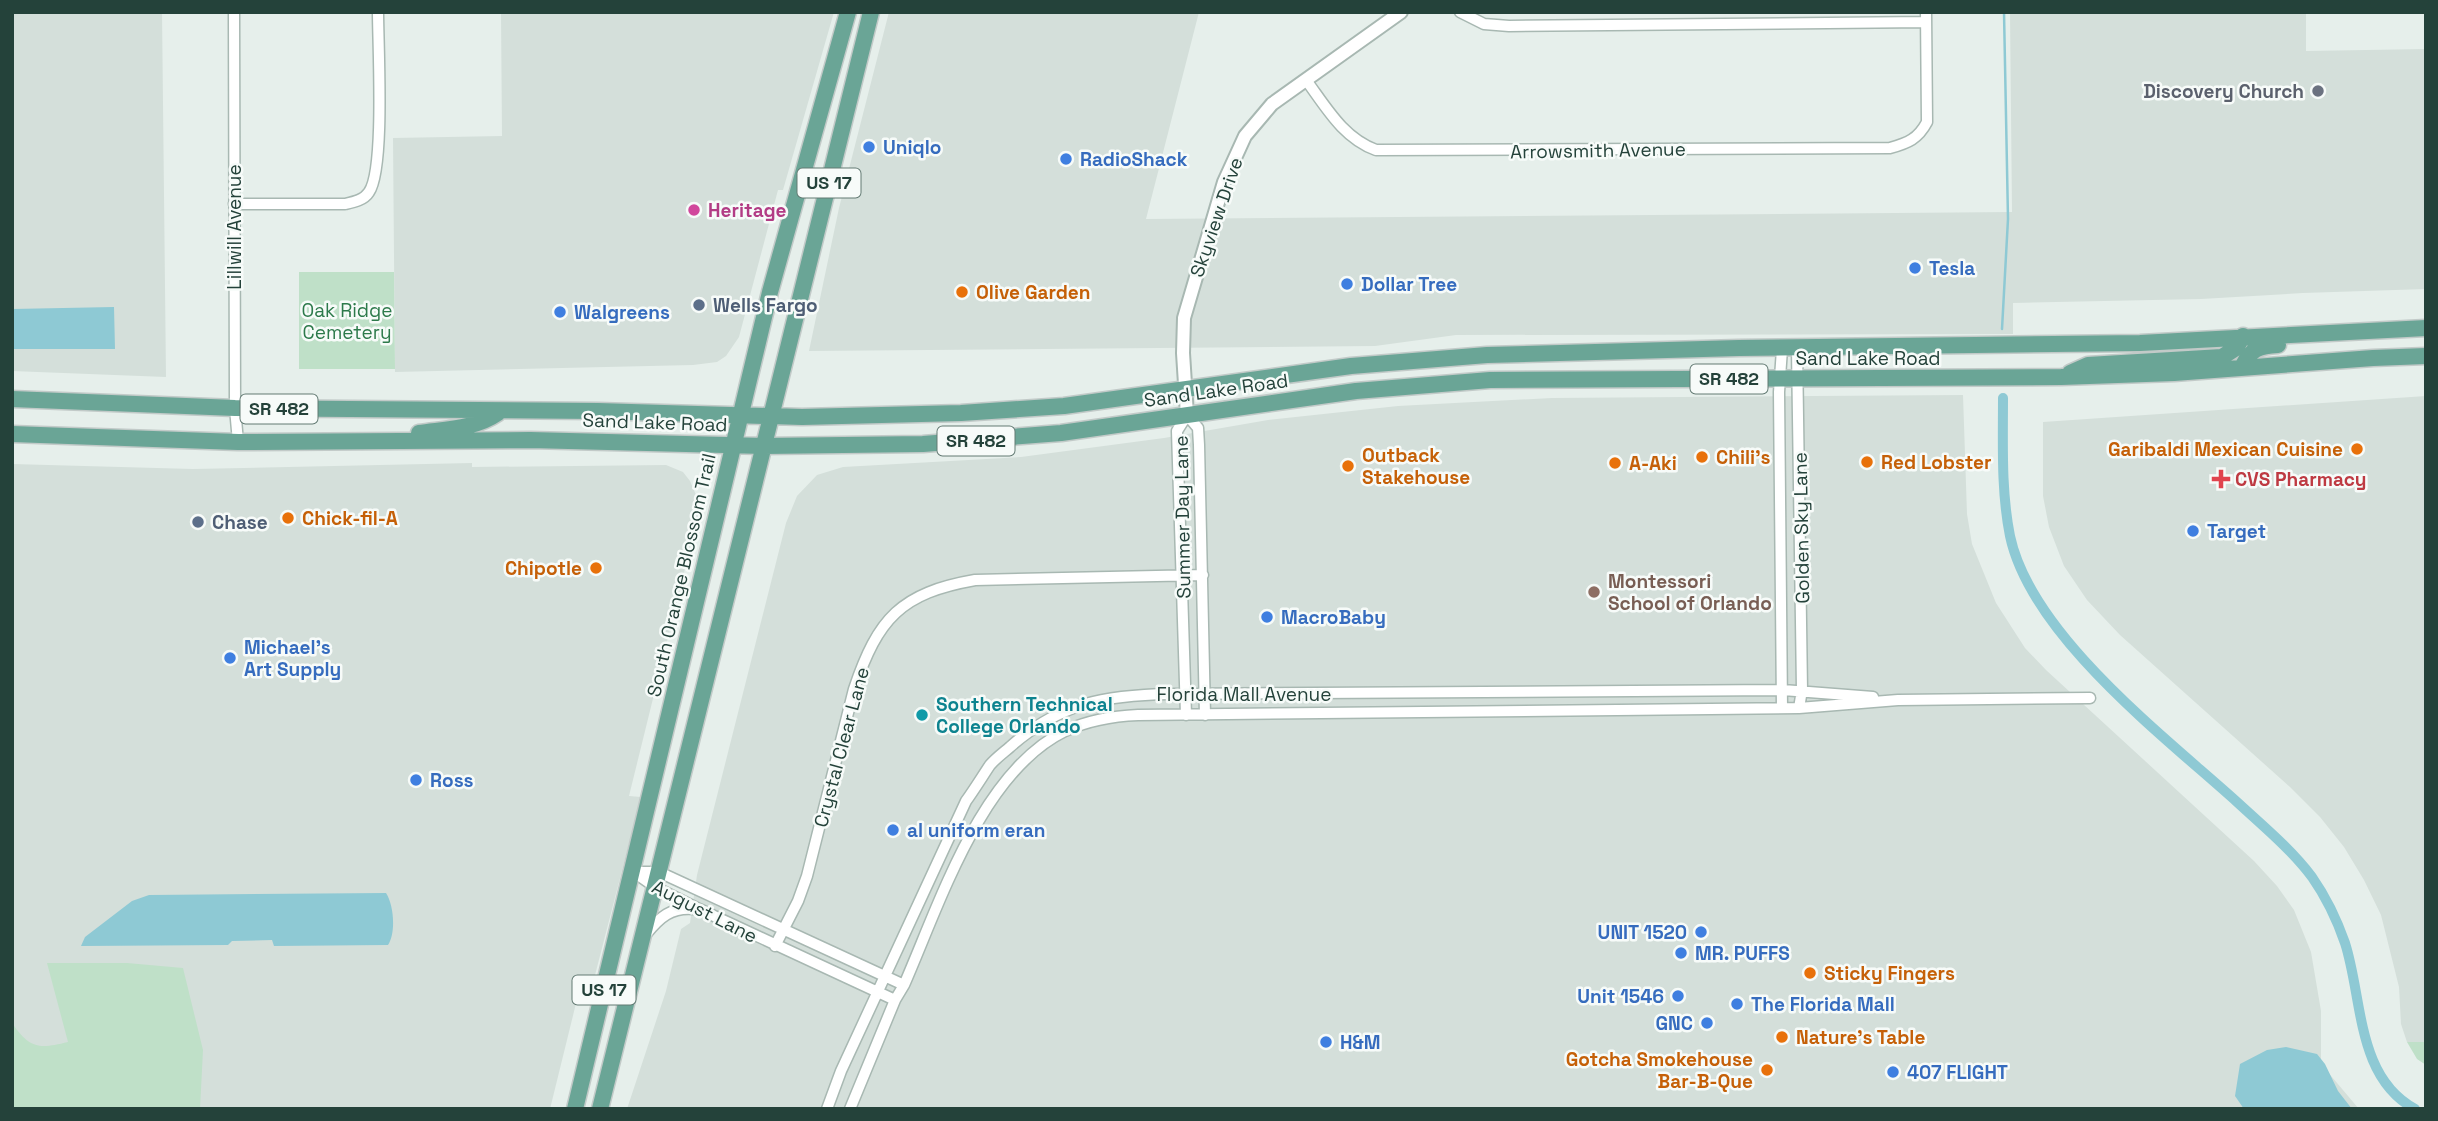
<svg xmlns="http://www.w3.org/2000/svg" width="2438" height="1121" font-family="'Space Grotesk',sans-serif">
<rect width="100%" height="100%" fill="#e6efeb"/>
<path fill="#d4dfda" d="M12 12H162L166 377 12 371Z
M501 12H834L783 190H778L739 337 726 356 717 362 693 365 395 372 393 138 502 136Z
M889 12H1199L1146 219 2012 212 2010 12H2306V51L2426 49V289L2303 293 2201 299 2013 303V334L1456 335 1375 346 809 351 839 208Z
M1963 395 1967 514 1972 544 1996 603 2025 648 2046 670 2254 861 2277 886 2294 910 2311 952 2321 1011V1064L2359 1109H627L666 991 681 929 690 923 697 875 786 523 797 496 817 475 843 467 1021 457 1164 438 1268 420 1398 406 1552 398Z
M2426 396V1042H2407L2401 1024 2399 987 2381 915 2364 880 2344 847 2320 817 2290 787 2120 635 2087 600 2064 566 2049 527 2043 496V422Z
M472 463V467L666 465 683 472 690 481 699 502 698 516 629 796 641 797 594 979H582L550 1109H12V464L193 469Z"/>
<path fill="#bfe0c8" d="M299 272H394L395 369H299Z
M47 963H127L183 968 203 1050 200 1109H12V1023C30 1049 39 1049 68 1042Z
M2426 1042V1065L2417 1059 2407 1042Z"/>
<path fill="#8ec9d4" d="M114 307 115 349H12V309Z
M386 893C394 905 396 933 388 945L274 946 272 940 232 941 228 945 81 946 85 937 132 901 149 895Z
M2286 1047 2317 1054 2325 1064 2338 1091 2352 1109H2244L2235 1096 2240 1064 2267 1050Z"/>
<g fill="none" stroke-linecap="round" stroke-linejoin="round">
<path stroke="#8ec9d4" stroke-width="2.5" d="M2002 329 2008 219 2004 12"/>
<path stroke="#8ec9d4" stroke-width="10" d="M2003 398C2003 444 2001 491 2010 536 2031 635 2164 736 2237 802 2263 826 2291 849 2312 877 2326 897 2337 920 2345 943 2363 999 2356 1077 2415 1109"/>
<g stroke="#a8b8b2" stroke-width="13">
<path id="minor" d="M234 12 235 408 238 442
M1460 12 1484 24 1509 26 1926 22
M1306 80C1326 107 1343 138 1376 150L1890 148C1908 143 1918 139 1927 122L1926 12
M234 204H345C354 202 364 200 369 192 385 169 378 46 378 12
M1797 349 1802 690 1799 708
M1782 708 1779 392 1782 349
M1186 715 1177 431 1187 415 1198 428 1199 445 1205 715
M633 872H659L904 985
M635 873 655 887 699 909 895 1000
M646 934C660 917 671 907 694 909
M775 946 798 901 807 876 854 689C878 618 901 593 975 580L1203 575
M827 1109 841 1071 966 801C974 790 982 777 990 765 996 758 1003 753 1010 747 1059 703 1106 695 1170 694L1783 690 1873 697
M850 1109 895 1000 904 985C940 903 981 772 1065 731 1089 720 1113 716 1138 715L1799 708 1898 700 2090 698"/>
</g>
<g stroke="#a8b8b2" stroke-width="16">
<path id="tertiary" d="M1187 415 1183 353 1184 318 1224 182 1245 136 1272 104 1401 12"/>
</g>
<g stroke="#c2cac8" stroke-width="19">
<path id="primary" d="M2242 367C2251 349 2258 346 2278 345
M2070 373 2088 365 2222 357 2236 348 2243 336
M12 399 235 408 598 411 802 417 961 413 1064 406 1351 366 1487 355 1739 348 2140 343 2426 328
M419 433C446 429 475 429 498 413
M12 434 238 442 530 440 764 446 923 444 1061 433 1356 391 1490 380 2061 377 2174 373 2373 358 2426 356
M575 1109 770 292 848 12
M600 1109 871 12"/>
</g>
<use href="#minor" stroke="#fff" stroke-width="10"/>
<use href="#tertiary" stroke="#fff" stroke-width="12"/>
<use href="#primary" stroke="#6aa596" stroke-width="16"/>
</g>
<circle fill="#6b7280" stroke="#f7fbf9" stroke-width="2.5" cx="2318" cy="91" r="7"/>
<g fill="#3f7fe0" stroke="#f7fbf9" stroke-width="2.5">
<circle cx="869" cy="147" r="7"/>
<circle cx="1066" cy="159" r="7"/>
<circle cx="1915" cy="268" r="7"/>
<circle cx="1347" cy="284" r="7"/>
<circle cx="560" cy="312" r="7"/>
<circle cx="2193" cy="531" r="7"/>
<circle cx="1267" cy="617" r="7"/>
<circle cx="230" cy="658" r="7"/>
<circle cx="416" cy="780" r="7"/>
<circle cx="893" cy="830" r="7"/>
<circle cx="1701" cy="932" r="7"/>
<circle cx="1681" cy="953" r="7"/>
<circle cx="1678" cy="996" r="7"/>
<circle cx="1737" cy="1004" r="7"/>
<circle cx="1707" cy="1023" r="7"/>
<circle cx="1326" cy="1042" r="7"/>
<circle cx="1893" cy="1072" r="7"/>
</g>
<circle fill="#d1479c" stroke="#f7fbf9" stroke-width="2.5" cx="694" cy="210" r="7"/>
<g fill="#e8710a" stroke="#f7fbf9" stroke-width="2.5">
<circle cx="962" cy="292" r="7"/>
<circle cx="2357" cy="449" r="7"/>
<circle cx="1702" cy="457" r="7"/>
<circle cx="1867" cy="462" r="7"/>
<circle cx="1615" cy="463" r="7"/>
<circle cx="1348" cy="466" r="7"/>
<circle cx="288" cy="518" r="7"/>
<circle cx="596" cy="568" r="7"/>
<circle cx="1810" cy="973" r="7"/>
<circle cx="1782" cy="1037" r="7"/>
<circle cx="1767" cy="1070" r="7"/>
</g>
<g fill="#5c6f8a" stroke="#f7fbf9" stroke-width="2.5">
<circle cx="699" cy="305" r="7"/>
<circle cx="198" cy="522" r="7"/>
</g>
<path fill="#e0444e" stroke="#f7fbf9" stroke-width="2.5" d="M2217.5 468.5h7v7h7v7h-7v7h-7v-7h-7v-7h7z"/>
<circle fill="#8d6e63" stroke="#f7fbf9" stroke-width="2.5" cx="1594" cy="592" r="7"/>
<circle fill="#0f9aa8" stroke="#f7fbf9" stroke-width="2.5" cx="922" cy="715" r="7"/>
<g text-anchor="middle" stroke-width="5" stroke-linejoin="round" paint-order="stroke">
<g fill="#f7fbf9" stroke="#637a73" stroke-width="2">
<rect x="797.5" y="168.5" width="63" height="29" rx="5"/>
<rect x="1690.5" y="364.5" width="77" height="29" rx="5"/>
<rect x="240.5" y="394.5" width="77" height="29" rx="5"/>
<rect x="937.5" y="426.5" width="77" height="29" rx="5"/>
<rect x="572.5" y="975.5" width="63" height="29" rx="5"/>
</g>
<g font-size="18" font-weight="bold" fill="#24423a">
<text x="829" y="189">US 17</text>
<text x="1729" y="385">SR 482</text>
<text x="279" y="415">SR 482</text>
<text x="976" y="447">SR 482</text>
<text x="604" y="996">US 17</text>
</g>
<g font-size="19" font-weight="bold" fill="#5b616d" stroke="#f7fbf9" text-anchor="end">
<text x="2304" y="98">Discovery Church</text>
</g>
<g font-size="19" font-weight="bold" fill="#366cbe" stroke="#f7fbf9" text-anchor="start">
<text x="883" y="154">Uniqlo</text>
<text x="1080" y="166">RadioShack</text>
<text x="1929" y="275">Tesla</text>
<text x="1361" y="291">Dollar Tree</text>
<text x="574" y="319">Walgreens</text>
<text x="2207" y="538">Target</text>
<text x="1281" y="624">MacroBaby</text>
<text x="244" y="654">Michael's<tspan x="244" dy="22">Art Supply</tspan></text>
<text x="430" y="787">Ross</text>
<text x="907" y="837">al uniform eran</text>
<text x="1687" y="939" text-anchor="end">UNIT 1520</text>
<text x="1695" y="960">MR. PUFFS</text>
<text x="1664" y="1003" text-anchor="end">Unit 1546</text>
<text x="1751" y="1011">The Florida Mall</text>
<text x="1693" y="1030" text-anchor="end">GNC</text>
<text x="1340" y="1049">H&amp;M</text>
<text x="1907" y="1079">407 FLIGHT</text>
</g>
<g font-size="19" fill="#24423a" stroke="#f7fbf9">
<text transform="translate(1598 150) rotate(-1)" y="7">Arrowsmith Avenue</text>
<text transform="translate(1216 217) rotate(-71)" y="7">Skyview Drive</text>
<text transform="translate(234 227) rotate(-90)" y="7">Lillwill Avenue</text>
<text x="1868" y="365">Sand Lake Road</text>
<text transform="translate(1216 390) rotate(-8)" y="7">Sand Lake Road</text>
<text transform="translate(655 422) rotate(2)" y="7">Sand Lake Road</text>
<text transform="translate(1182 517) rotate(-91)" y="7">Summer Day Lane</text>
<text transform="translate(1801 528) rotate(-91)" y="7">Golden Sky Lane</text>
<text transform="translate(681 575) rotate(-77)" y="7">South Orange Blossom Trail</text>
<text x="1244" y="701">Florida Mall Avenue</text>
<text transform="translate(841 747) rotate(-75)" y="7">Crystal Clear Lane</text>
<text transform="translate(705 911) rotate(27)" y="7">August Lane</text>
</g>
<g font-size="19" font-weight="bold" fill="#b23c85" stroke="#f7fbf9" text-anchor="start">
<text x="708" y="217">Heritage</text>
</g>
<g font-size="19" font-weight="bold" fill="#c56008" stroke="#f7fbf9" text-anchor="start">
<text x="976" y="299">Olive Garden</text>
<text x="2343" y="456" text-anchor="end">Garibaldi Mexican Cuisine</text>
<text x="1362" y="462">Outback<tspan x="1362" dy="22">Stakehouse</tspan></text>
<text x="1716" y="464">Chili's</text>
<text x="1881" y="469">Red Lobster</text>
<text x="1629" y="470">A-Aki</text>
<text x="302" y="525">Chick-fil-A</text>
<text x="582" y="575" text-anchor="end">Chipotle</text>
<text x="1824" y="980">Sticky Fingers</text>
<text x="1796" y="1044">Nature's Table</text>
<text x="1753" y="1066" text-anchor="end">Gotcha Smokehouse<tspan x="1753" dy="22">Bar-B-Que</tspan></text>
</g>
<g font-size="19" font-weight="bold" fill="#4e5e75" stroke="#f7fbf9" text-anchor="start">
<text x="713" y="312">Wells Fargo</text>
<text x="212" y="529">Chase</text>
</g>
<g font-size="19" fill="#2d7a4b" stroke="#f7fbf9">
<text x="347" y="317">Oak Ridge<tspan x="347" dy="22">Cemetery</tspan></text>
</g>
<g font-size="19" font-weight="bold" fill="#be3a42" stroke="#f7fbf9" text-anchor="start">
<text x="2235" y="486">CVS Pharmacy</text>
</g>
<g font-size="19" font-weight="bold" fill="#785e54" stroke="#f7fbf9" text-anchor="start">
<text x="1608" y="588">Montessori<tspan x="1608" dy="22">School of Orlando</tspan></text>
</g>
<g font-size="19" font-weight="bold" fill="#0d838f" stroke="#f7fbf9" text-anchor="start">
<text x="936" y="711">Southern Technical<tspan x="936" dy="22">College Orlando</tspan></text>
</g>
</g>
<rect width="2438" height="1121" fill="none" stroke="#24423a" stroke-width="28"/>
</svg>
